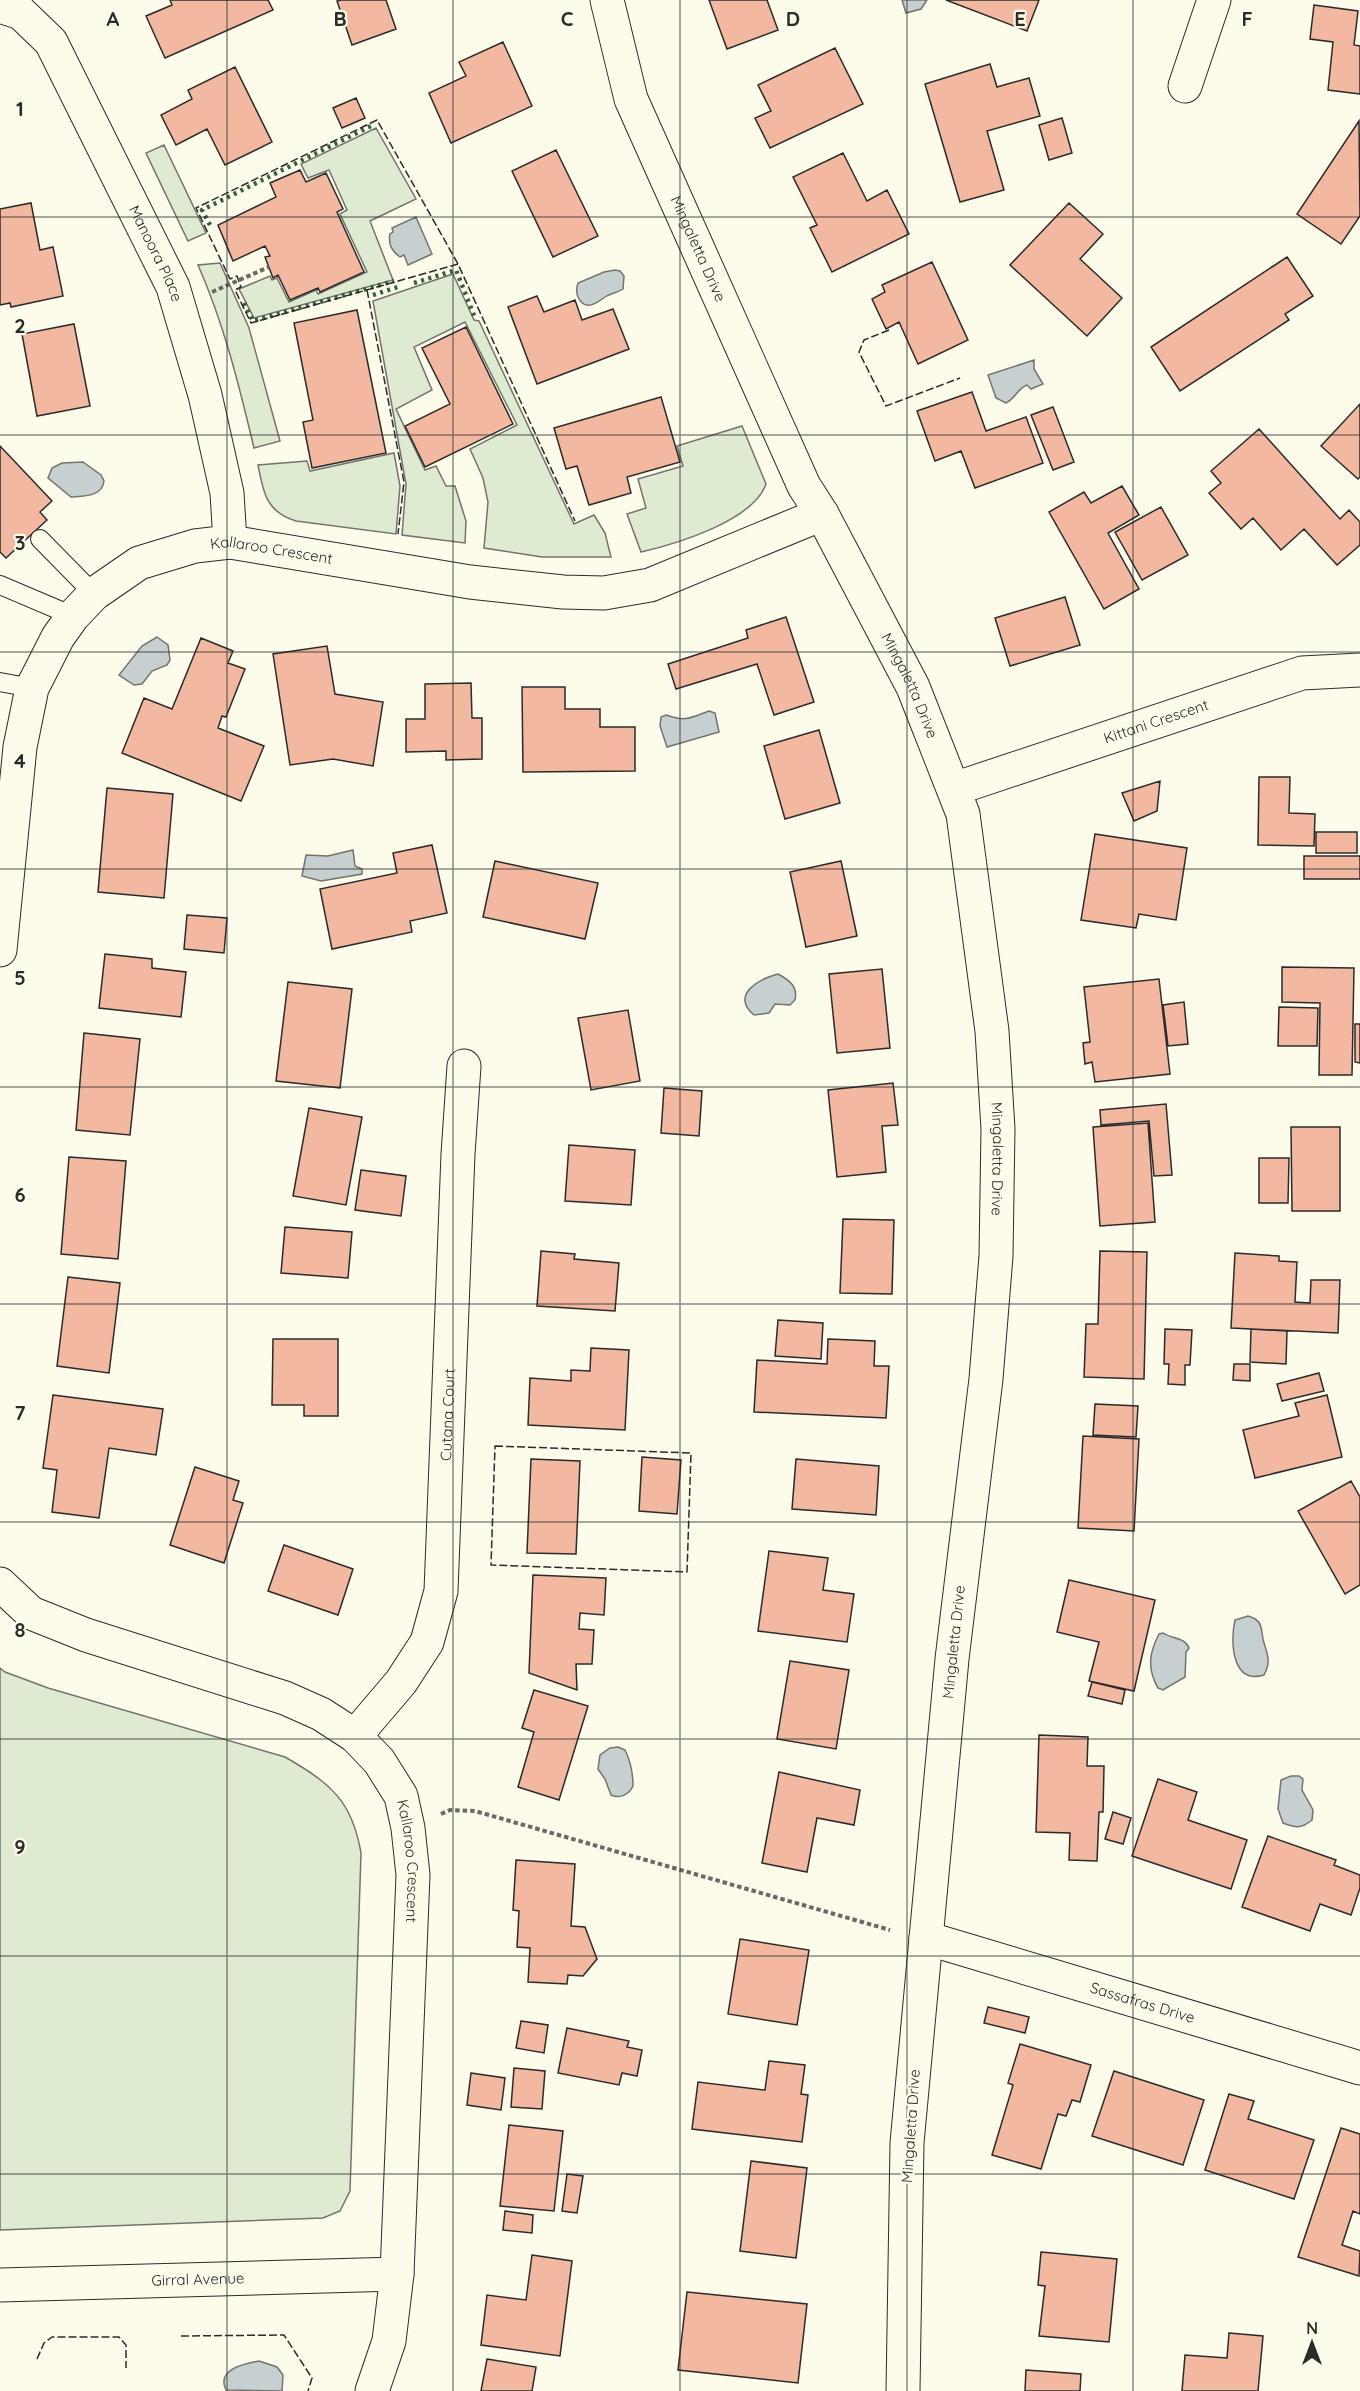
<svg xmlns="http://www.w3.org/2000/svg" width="1360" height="2391" font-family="Quicksand,sans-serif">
<rect width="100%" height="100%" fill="#fdfbea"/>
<path fill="#deebd1" stroke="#74746e" stroke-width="1.5" d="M376 128 416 199 370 221 393 280 254 318 239 289 270 276 272 280 277 278 289 302 316 290 318 294 367 272 340 214 347 210 329 170 308 178 301 164Z
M164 145 206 233 188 241 146 153Z
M220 263 249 328 280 441 254 448C239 385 224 324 198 265Z
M453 274 474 320 479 321 574 524 594 515 605 533 611 557H542L484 548 488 502 483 478 470 449 517 425 465 322 414 347 432 390 396 409 425 470 436 466 446 486H455L466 521 465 543 402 535 406 484 373 301Z
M742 426 766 484C753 521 676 544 641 552L627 514 646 508 638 479 683 466 677 446Z
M394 453 400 486 396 534 296 521C266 512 263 492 258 465L307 461 310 471Z
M0 1668 5 1672 48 1688 285 1757C330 1783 352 1800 361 1853L350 2191 340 2211 323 2218 0 2230Z"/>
<path fill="#c7d0d0" stroke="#74746e" stroke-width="1.5" d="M902 0H927L921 9 906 13Z
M416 217 432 254 408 265 404 255 400 257C391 251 388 244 390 234L393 232 392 228Z
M615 270 620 271 624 276 623 289C617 293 611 293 605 297 597 303 585 312 578 297 576 292 576 289 578 283L604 272Z
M1034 360V369L1043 384 1031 389 1027 385C1018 388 1016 398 1006 403L996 398 988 375Z
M83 462 101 475 104 481C102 497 84 496 71 497L48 478 52 468 62 463Z
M157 637 168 645 170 660 167 665 152 671 142 684 134 685 119 675 142 646Z
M709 711 715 713 719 732 667 747 660 726 661 717 666 715C686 722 690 718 709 711Z
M353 850 355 866 362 869V874L321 881 302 876 306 855 328 856Z
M778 974C789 980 798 986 795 1000L790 1005 775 1004 769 1013 754 1015C730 995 759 979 778 974Z
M1248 1616C1265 1621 1260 1630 1264 1643 1268 1656 1271 1662 1264 1675 1232 1685 1230 1642 1235 1620Z
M1163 1633C1172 1639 1185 1637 1189 1648L1186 1652 1185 1677 1163 1690 1158 1688C1147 1669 1149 1653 1159 1634Z
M618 1747 625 1750C630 1760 633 1774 633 1786 629 1795 619 1799 611 1795L605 1779 598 1769 600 1755 610 1748Z
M1291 1776H1299L1303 1779 1302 1790 1313 1810 1312 1820C1301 1829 1296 1828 1283 1823L1278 1809 1281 1780Z
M259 2361 277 2367 283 2375 282 2391 226 2390C216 2369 244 2364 259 2361Z"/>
<path fill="#f2b8a0" stroke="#2b2b2b" stroke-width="1.5" d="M170 0H268L273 10 165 58 146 16 172 5Z
M341 0H386L396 29 352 45 337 1Z
M709 0H767L778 30 727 49Z
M946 0H1039L1027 31Z
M1314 5 1358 11 1354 45 1360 46V94L1328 90 1333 42 1310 39Z
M503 42 532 106 451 143 429 93 466 76 459 62Z
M835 48 863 104 770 148 755 118 771 111 758 85Z
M990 64 997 87 1029 78 1040 116 987 131 1004 190 960 202 925 84Z
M235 67 272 142 225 165 207 129 176 145 161 115 192 99 188 90Z
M356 98 365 118 342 128 333 108Z
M1062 118 1072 153 1049 160 1039 125Z
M1359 121 1360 216 1341 244 1297 214Z
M556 150 598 236 553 257 512 171Z
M843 153 867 201 887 190 909 234 832 272 810 228 817 225 793 177Z
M300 170 306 182 326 173 343 209 337 212 364 272 320 292 318 288 290 300 278 275 273 278 265 257 270 256 265 246 233 261 218 225 276 197 270 183Z
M31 203 40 250 53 247 63 296 11 307 10 303 0 305V209Z
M1069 203 1103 234 1080 259 1122 298 1087 336 1010 265Z
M1287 257 1313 296 1285 314 1289 320 1180 391 1151 347Z
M932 262 968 340 918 364 899 322 886 329 872 299 885 292 882 285Z
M537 296 544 312 575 300 582 320 613 309 629 349 537 384 508 307Z
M357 310 386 453 312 468 303 422 313 420 294 323Z
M74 324 90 406 37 416 22 334Z
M466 327 513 424 425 467 405 426 450 404 422 348Z
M972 392 986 431 1026 417 1043 463 975 488 961 451 935 461 917 411Z
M661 397 680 462 627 477 631 493 589 505 577 466 566 469 554 428Z
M1360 404V477L1358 479 1321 446Z
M1053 407 1074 462 1053 470 1031 415Z
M1259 429 1340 519 1349 510 1360 522V545L1337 565 1304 529 1281 550 1253 518 1241 529 1209 493 1221 483 1211 471Z
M0 446 52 501 40 512 47 520 6 558 0 552Z
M1122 486 1139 515 1108 533 1139 589 1104 609 1049 512 1084 492 1091 503Z
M1161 507 1188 555 1142 580 1115 532Z
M1065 597 1080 645 1010 666 995 618Z
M786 617 814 702 774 715 757 664 676 689 668 664 748 638 746 630Z
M201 638 233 651 228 663 245 669 226 717 222 716 218 728 264 746 241 801 122 753 144 698 172 709Z
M327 646 335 694 383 702 373 766 333 759 290 765 273 654Z
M471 683 472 718H482V759L446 760V751L406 752V719H425V684Z
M522 687H565V709H600V727H635V771L523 772Z
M819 730 840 803 785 819 764 746Z
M1259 777H1290L1289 813 1315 814 1314 846 1258 845Z
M1160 781 1157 811 1134 821 1122 793Z
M107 788 173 794 164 898 98 892Z
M1316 832H1357V853H1316Z
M1095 834 1187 848 1176 920 1139 914 1136 928 1081 920Z
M432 845 447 913 410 921 412 932 332 949 320 889 397 873 393 853Z
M1304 856H1360V879H1304Z
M495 861 598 883 585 939 483 917Z
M841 861 857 936 806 947 790 872Z
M187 915 227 918 224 953 184 949Z
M105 954 152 959V968L186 972 181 1017 99 1008Z
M1282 967 1354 968 1352 1075H1319L1320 1003 1282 1002Z
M882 969 890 1048 837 1053 829 974Z
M1159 979 1170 1074 1095 1082 1092 1062 1085 1064 1083 1043 1090 1042 1084 987Z
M288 982 352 989 340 1088 276 1081Z
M1184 1002 1188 1044 1168 1046 1163 1005Z
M1279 1007 1318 1008 1317 1046H1278Z
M628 1010 640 1081 591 1090 578 1018Z
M1355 1024H1360V1063L1355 1062Z
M84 1033 140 1039 130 1135 76 1130Z
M893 1083 898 1125 882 1126 886 1172 837 1177 828 1090Z
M664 1088 702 1091 699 1136 661 1133Z
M1166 1104 1172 1175 1154 1176 1149 1121 1101 1125 1100 1110Z
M309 1108 362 1117 346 1205 293 1196Z
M1148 1123 1155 1222 1100 1226 1093 1127Z
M1291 1127H1340V1211H1292Z
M569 1145 635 1150 631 1205 565 1201Z
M69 1157 126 1161 118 1259 61 1254Z
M1259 1158H1289L1288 1203H1259Z
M361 1170 406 1176 401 1216 355 1210Z
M843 1219 894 1220 892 1294 840 1293Z
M285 1227 352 1232 348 1278 281 1273Z
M541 1251 575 1254 574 1259 619 1263 615 1311 537 1306Z
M1100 1251 1147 1252 1144 1379 1084 1377 1086 1324H1098Z
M1235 1253 1279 1256V1261L1297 1262 1295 1302 1310 1303 1311 1280H1340L1338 1333 1231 1328Z
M68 1277 120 1283 109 1373 57 1366Z
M778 1320 823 1323 821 1359 775 1356Z
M1165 1329 1192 1330 1190 1365H1185V1385L1168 1384 1169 1364H1164Z
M1251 1329 1287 1331 1286 1364 1250 1362Z
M273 1339H338V1416H304V1405H272Z
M828 1339 875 1341 874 1366H889L886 1418 754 1412 757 1360 827 1364Z
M591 1348 629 1350 625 1430 528 1425 530 1378 571 1381V1370L590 1371Z
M1234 1364H1250V1381L1233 1380Z
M1319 1373 1324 1391 1282 1401 1277 1384Z
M53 1395 163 1409 156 1455 109 1448 99 1518 52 1512 57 1470 43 1468Z
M1327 1395 1342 1457 1255 1478 1243 1430 1299 1416 1295 1403Z
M1095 1404 1138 1406 1136 1437 1093 1435Z
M1083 1436 1139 1439 1134 1531 1078 1528Z
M642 1457 681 1460 677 1514 639 1511Z
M531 1459 580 1461 576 1554 527 1553Z
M796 1459 879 1466 876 1515 792 1509Z
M195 1467 239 1481 233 1500 243 1503 224 1563 170 1545Z
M1351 1481 1360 1497V1585L1345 1594 1298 1511Z
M284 1545 353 1569 338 1615 268 1591Z
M769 1551 828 1558 823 1590 854 1594 847 1642 758 1631Z
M533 1575 606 1578 604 1615 580 1613 579 1629 594 1630 592 1664H576L577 1690 529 1673Z
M1069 1580 1155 1600 1134 1691 1089 1681 1099 1642 1057 1632Z
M790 1661 849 1670 836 1749 777 1739Z
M1092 1682 1125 1690 1122 1704 1088 1696Z
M534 1690 588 1706 559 1800 518 1787 534 1732 522 1728Z
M1039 1735 1088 1737 1087 1766H1104L1103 1812H1099L1097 1861 1069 1860 1070 1833 1036 1832Z
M779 1772 860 1790 854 1825 817 1818 807 1872 762 1863Z
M1158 1779 1197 1792 1188 1820 1247 1840 1231 1889 1132 1856Z
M1113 1812 1131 1818 1123 1844 1105 1839Z
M1268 1836 1336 1860 1334 1865 1360 1875V1888L1351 1915 1320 1904 1310 1931 1242 1907Z
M516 1860 575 1864 571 1926 585 1927 597 1959 583 1976 568 1975 567 1984 528 1982 530 1948 517 1947 519 1911 513 1910Z
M740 1939 809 1950 797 2025 728 2014Z
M988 2007 1029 2017 1025 2033 984 2023Z
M521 2021 548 2025 544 2053 516 2048Z
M567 2028 629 2041 627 2047 642 2050 637 2076 622 2073 619 2085 558 2073Z
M1020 2044 1091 2065 1080 2102 1072 2100 1066 2116 1058 2114 1041 2169 992 2155 1013 2085 1008 2083Z
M769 2061 805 2065 801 2094 808 2095 802 2142 692 2129 698 2082 765 2090Z
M514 2068 545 2071 542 2109 511 2107Z
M1114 2071 1204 2100 1183 2165 1092 2136Z
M471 2073 505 2078 501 2110 467 2105Z
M1229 2094 1254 2101 1248 2119 1314 2140 1294 2199 1205 2170Z
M509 2125 563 2131 554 2211 500 2206Z
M1341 2128 1360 2134V2214L1353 2211 1342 2245 1360 2251 1359 2276 1298 2257Z
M751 2161 807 2168 796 2258 740 2251Z
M567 2174 583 2176 577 2213 562 2211Z
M505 2211 533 2215 532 2233 503 2230Z
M1041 2252 1117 2259 1109 2342 1039 2336 1045 2286 1038 2285Z
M532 2255 572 2261 560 2356 481 2345 487 2295 526 2300Z
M687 2292 807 2304 798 2383 678 2370Z
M1229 2333 1263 2336 1258 2391H1182L1185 2355 1227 2358Z
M487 2359 536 2367 532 2391H481Z
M1026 2370 1081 2374 1080 2391H1025Z"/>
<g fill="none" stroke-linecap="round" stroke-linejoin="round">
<g stroke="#2b2b2b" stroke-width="20">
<path id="service" d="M40 539 94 594
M0 585 73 616
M0 682 32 688"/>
</g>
<g stroke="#2b2b2b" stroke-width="35">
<g id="minor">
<path id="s1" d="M607 0 631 99 804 486 822 514 913 687 963 814 992 1031 998 1129 996 1256 986 1379 952 1659 907 2143 903 2391"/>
<path id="s2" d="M0 6 21 13 51 42 173 287 205 395 227 493 230 542"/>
<path d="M1185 86 1214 0"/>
<path id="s3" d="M954 789 1302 673 1360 670"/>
<path id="s4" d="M0 950 20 747 32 688 58 637 73 616 94 594 139 563 195 546 230 542 470 582 563 592 604 593 650 585 822 514"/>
<path id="s5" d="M0 1584 31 1613 86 1635 285 1698 321 1714 355 1736 379 1761 401 1796 408 1828 413 1875 397 2274 389 2341 372 2391"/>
<path id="s6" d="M355 1736 401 1682 427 1642 441 1591 458 1154 464 1066"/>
<path id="s7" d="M926 1938 1360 2068"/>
<path id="s8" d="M0 2285 397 2274"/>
</g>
</g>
<path stroke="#6a6964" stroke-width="4" stroke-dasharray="4.5 3" stroke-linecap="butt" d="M212 292 269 267
M441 1814 450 1810 475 1811 890 1930"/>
<use href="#service" stroke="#fdfbea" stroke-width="18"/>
<use href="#minor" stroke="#fdfbea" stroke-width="33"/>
<path stroke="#34623c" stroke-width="4.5" stroke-dasharray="3 4.5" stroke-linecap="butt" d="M210 225 202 210 375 124
M414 283 456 270 475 318
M373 295 398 287
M244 303 253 321 394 281"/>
<path stroke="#2b2b2b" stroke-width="1.5" stroke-dasharray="8 3" stroke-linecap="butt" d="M458 264 251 323 235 290 241 287 237 276 230 279 196 208 377 120 458 264 575 521
M367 290 404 482 398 534
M889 330 864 340 859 352 886 406 960 378
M495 1446 691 1453 687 1572 491 1565Z
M181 2336 284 2335 312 2378 308 2391
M37 2359 44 2343 52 2337H119L126 2345V2368"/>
</g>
<path fill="none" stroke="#2b2b2b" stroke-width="1.5" stroke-opacity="0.55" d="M227 0V2391M453 0V2391M680 0V2391M907 0V2391M1133 0V2391M0 217H1360M0 435H1360M0 652H1360M0 869H1360M0 1087H1360M0 1304H1360M0 1522H1360M0 1739H1360M0 1956H1360M0 2174H1360"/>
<g text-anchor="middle" stroke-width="4.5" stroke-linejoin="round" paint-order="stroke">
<g font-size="15" fill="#2b2b2b" stroke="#fdfbea">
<text dy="5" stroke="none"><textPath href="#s1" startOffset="266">Mingaletta Drive</textPath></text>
<text dy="5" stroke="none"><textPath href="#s2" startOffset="300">Manoora Place</textPath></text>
<text dy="5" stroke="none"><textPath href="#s4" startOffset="568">Kallaroo Crescent</textPath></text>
<text dy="5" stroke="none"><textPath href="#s1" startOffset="752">Mingaletta Drive</textPath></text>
<text dy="5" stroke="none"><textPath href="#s3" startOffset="213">Kittani Crescent</textPath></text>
<text dy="5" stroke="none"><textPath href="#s1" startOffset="1238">Mingaletta Drive</textPath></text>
<text dy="5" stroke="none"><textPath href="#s6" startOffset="348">Cutana Court</textPath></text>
<text transform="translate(954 1642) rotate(-84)" y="5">Mingaletta Drive</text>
<text dy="5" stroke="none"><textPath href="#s5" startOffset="532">Kallaroo Crescent</textPath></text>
<text dy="5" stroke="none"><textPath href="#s7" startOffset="226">Sassafras Drive</textPath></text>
<text transform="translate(911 2126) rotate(-86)" y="5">Mingaletta Drive</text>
<text dy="5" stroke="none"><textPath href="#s8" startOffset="198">Girral Avenue</textPath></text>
</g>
</g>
<g font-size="20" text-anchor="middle" font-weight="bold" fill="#2b2b2b" stroke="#fdfbea" stroke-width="4.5" stroke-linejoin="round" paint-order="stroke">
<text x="113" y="26">A</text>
<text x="340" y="26">B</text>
<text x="567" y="26">C</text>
<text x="793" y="26">D</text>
<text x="1020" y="26">E</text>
<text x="1247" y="26">F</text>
<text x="20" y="116">1</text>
<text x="20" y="333">2</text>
<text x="20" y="550">3</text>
<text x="20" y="768">4</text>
<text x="20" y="985">5</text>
<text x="20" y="1202">6</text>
<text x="20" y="1420">7</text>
<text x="20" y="1637">8</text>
<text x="20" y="1854">9</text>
</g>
<g transform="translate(1312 2343)" stroke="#fdfbea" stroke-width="4.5" paint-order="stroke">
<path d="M0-4.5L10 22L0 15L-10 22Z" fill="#2b2b2b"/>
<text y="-9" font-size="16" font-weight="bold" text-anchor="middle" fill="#2b2b2b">N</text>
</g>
</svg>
